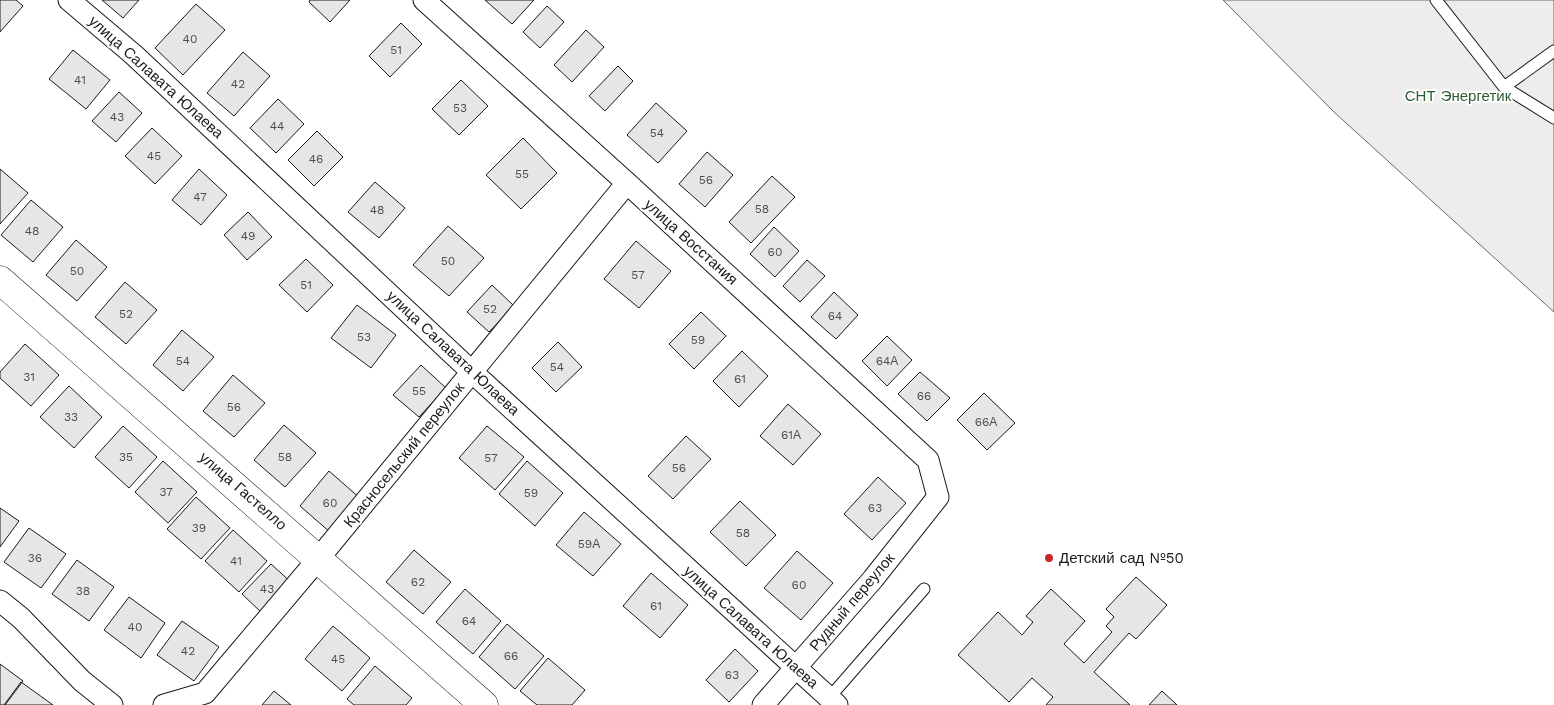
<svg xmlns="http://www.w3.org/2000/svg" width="1554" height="705" font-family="'Work Sans',sans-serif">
<rect width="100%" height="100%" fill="#fff"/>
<path fill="#ededed" stroke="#6a6a6a" d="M1223 0H1554V312L1334 112Z"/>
<path fill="#e6e6e6" stroke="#1a1a1a" d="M0 0H16L23 6 0 32Z
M102 0H139L123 18Z
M310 0H350L330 22 309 2Z
M485 0H534L512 24Z
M196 4 225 30 183 75 155 48Z
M547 6 564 22 540 48 523 32Z
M401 23 422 44 390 77 369 56Z
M586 30 604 47 572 82 554 65Z
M73 50 110 80 86 109 49 79Z
M243 52 270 76 234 116 207 93Z
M618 66 633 81 605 111 589 96Z
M461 80 488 106 459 135 432 109Z
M119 92 142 113 116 142 92 121Z
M278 99 304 124 276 153 250 128Z
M656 103 687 131 658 163 627 135Z
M152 128 182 156 155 184 125 156Z
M317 131 343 157 314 186 288 160Z
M523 138 557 173 521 209 486 175Z
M707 152 733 175 705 207 679 184Z
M0 169 28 193 0 224Z
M199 169 227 195 201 225 172 200Z
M772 176 795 197 751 243 729 222Z
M375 182 405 208 379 238 348 212Z
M31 200 63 227 33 262 1 235Z
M248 212 272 237 247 260 224 235Z
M448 226 484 258 449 296 413 265Z
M774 227 799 251 775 277 750 254Z
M76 240 107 267 77 301 46 275Z
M636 241 671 271 639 308 604 279Z
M306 259 333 285 307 312 279 285Z
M807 260 825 276 800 302 783 286Z
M125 282 157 310 126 344 95 317Z
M492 285 514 306 489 332 467 312Z
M834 292 858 315 836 339 811 317Z
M357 305 396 335 371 368 331 338Z
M701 312 726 336 694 369 669 344Z
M182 330 214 357 183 391 153 365Z
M887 336 912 360 887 386 862 361Z
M558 342 582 367 556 392 532 368Z
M25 344 59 375 31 406 0 378V372Z
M742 351 768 376 739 407 713 381Z
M421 365 446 388 419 417 393 395Z
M920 372 950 398 927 421 898 394Z
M233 375 265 403 234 437 203 411Z
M69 386 102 417 74 448 40 417Z
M984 393 1015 423 987 450 957 420Z
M788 404 821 434 793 465 760 436Z
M284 425 316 453 285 487 254 460Z
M123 426 157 457 129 488 95 457Z
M487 426 524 457 495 490 459 458Z
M686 436 711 459 673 499 648 476Z
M163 461 197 492 168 523 135 492Z
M527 461 563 493 535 526 499 494Z
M329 471 361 499 331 533 300 506Z
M878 477 906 503 872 540 844 514Z
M196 497 230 528 201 559 167 529Z
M740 501 776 535 746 566 710 532Z
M0 508 19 521 0 547Z
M584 512 621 544 593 576 556 545Z
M29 528 66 554 41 588 4 562Z
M233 530 267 561 239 592 205 561Z
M414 550 451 582 423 614 386 582Z
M797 551 833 583 801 620 764 588Z
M77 560 114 587 89 621 52 594Z
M271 564 292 583 263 614 242 594Z
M651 573 688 605 660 638 623 606Z
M1136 577 1167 605 1136 639 1129 633 1094 672 1130 705H1046L1053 697 1032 678 1009 702 958 655 998 612 1022 635 1033 622 1026 616 1051 589 1085 621 1064 644 1084 663 1112 632 1106 626 1114 617 1106 609Z
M465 589 501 621 473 654 436 622Z
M129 597 165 623 141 658 104 630Z
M182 621 219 647 194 681 157 655Z
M507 624 544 656 515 689 479 657Z
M333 626 370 658 342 691 305 659Z
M735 649 758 671 729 702 706 680Z
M548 658 585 690 572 705H537L520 691Z
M0 664 23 681 5 705H0Z
M375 666 412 698 406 705H354L347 699Z
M21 682 53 705H4Z
M274 691 291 705H262Z
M1162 691 1177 705H1149Z"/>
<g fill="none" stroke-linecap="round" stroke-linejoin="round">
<g stroke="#1a1a1a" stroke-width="13">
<path id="lane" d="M1436 0 1504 87 1554 118
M1504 87 1554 51
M829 698 924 589"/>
</g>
<g stroke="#1a1a1a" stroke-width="23">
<path id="street" d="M69 0 134 55 472 372 837 705
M424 0 627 183 928 460 938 497 873 579 763 705
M0 601 21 618 82 681 112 705
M164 705 205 693 319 558 627 183"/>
</g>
<g stroke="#1a1a1a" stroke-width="29">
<path id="secondary" d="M0 280 484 705"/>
</g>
<use href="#lane" stroke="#fff" stroke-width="11"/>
<use href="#street" stroke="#fff" stroke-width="21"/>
<use href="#secondary" stroke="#fff" stroke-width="28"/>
</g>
<circle fill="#c62828" stroke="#fff" stroke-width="2" cx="1049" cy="558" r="5"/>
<g text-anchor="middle" stroke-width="4" stroke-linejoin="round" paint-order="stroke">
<g font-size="12" fill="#4d4d4d">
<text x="190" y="43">40</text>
<text x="396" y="54">51</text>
<text x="80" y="84">41</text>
<text x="238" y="88">42</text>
<text x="460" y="112">53</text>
<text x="117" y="121">43</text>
<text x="277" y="130">44</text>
<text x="657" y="137">54</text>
<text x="154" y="160">45</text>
<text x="316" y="163">46</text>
<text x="522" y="178">55</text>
<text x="706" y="184">56</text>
<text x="200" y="201">47</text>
<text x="762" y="213">58</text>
<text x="377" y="214">48</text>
<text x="32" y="235">48</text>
<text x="248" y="240">49</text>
<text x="775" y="256">60</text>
<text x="448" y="265">50</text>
<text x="77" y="275">50</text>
<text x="638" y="279">57</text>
<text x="306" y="289">51</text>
<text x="490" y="313">52</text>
<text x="126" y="318">52</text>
<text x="835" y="320">64</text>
<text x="364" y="341">53</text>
<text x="698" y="344">59</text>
<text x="183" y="365">54</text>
<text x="887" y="365">64А</text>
<text x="557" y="371">54</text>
<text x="29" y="381">31</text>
<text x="740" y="383">61</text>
<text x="419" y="395">55</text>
<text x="924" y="400">66</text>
<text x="234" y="411">56</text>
<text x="71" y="421">33</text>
<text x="986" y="426">66А</text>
<text x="791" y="439">61А</text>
<text x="126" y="461">35</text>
<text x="285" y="461">58</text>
<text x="491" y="462">57</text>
<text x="679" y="472">56</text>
<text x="166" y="496">37</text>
<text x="531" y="497">59</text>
<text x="330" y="507">60</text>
<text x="875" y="512">63</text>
<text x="199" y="532">39</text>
<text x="743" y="537">58</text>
<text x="589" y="548">59А</text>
<text x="35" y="562">36</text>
<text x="236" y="565">41</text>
<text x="418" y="586">62</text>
<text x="799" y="589">60</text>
<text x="267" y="593">43</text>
<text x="83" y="595">38</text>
<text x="656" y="610">61</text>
<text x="469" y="625">64</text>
<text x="135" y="631">40</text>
<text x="188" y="655">42</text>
<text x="511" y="660">66</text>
<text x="338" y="663">45</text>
<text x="732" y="679">63</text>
</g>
<g font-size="15" fill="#1a1a1a" stroke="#fff">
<text transform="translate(156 77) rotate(42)" y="5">улица Салавата Юлаева</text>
<text transform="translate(691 242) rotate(42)" y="5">улица Восстания</text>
<text transform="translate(453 353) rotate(43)" y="5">улица Салавата Юлаева</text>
<text transform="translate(404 455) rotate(-51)" y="5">Красносельский переулок</text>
<text transform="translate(243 491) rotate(41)" y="5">улица Гастелло</text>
<text transform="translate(852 602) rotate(-50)" y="5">Рудный переулок</text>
<text transform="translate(751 627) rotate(42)" y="5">улица Салавата Юлаева</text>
</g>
<g font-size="15" fill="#2b5a34" stroke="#fff">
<text x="1458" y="101">СНТ Энергетик</text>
</g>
<g font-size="15" fill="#1a1a1a" stroke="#fff" text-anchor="start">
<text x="1059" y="563">Детский сад №50</text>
</g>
</g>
</svg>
